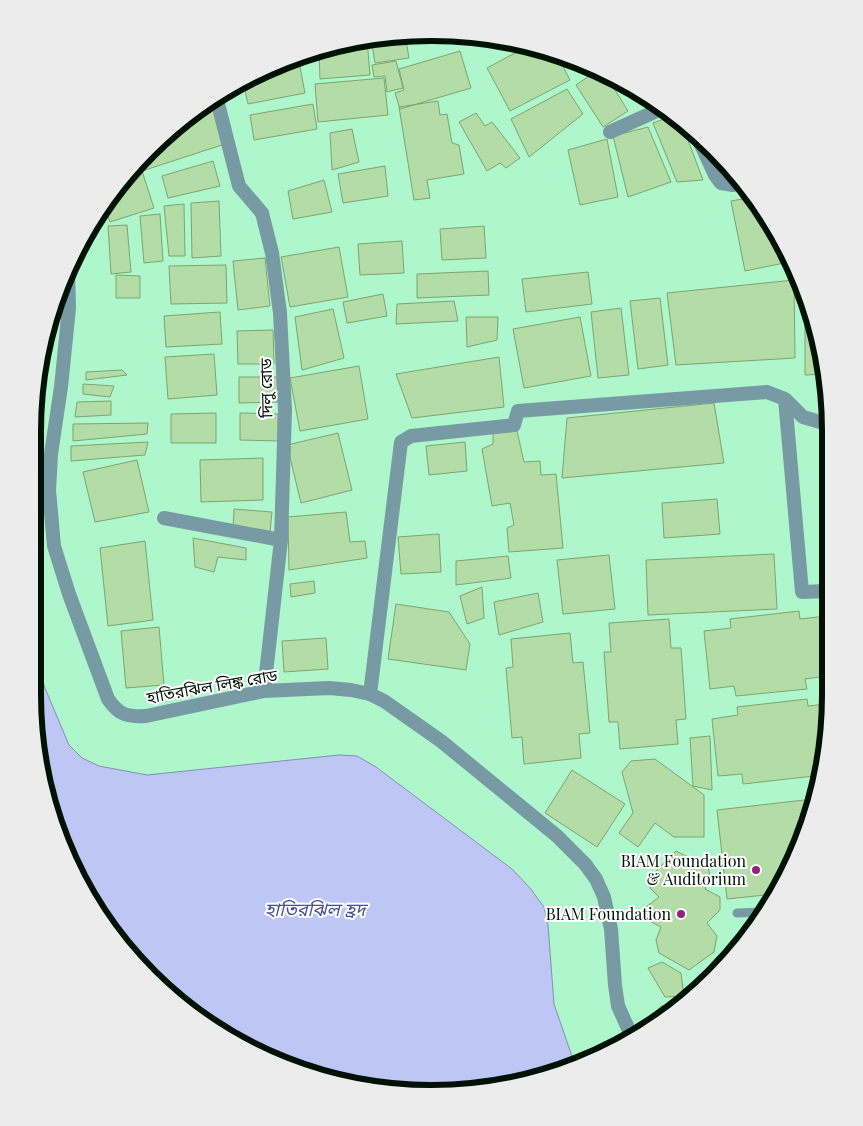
<svg xmlns="http://www.w3.org/2000/svg" width="863" height="1126" font-family="'Playfair Display','Noto Sans Bengali',serif">
<rect width="100%" height="100%" fill="#aef6cc"/>
<path fill="#bec6f5" stroke="#8590ad" d="M33 650 45 688 69 745 82 758 99 766 147 775 339 755 357 756 376 767 512 869 530 888 544 907 548 925 554 1004 575 1065 559 1072 432 1093 329 1080 232 1040 150 977 86 894 46 798 33 695Z"/>
<path fill="#b4dca7" stroke="#7ca56e" d="M405 35 409 58 375 63 371 38Z
M367 39 370 75 320 79 319 51 354 40Z
M528 46 557 55 570 80 510 111 487 68Z
M460 51 471 88 400 109 395 93 404 90 399 69Z
M298 57 305 93 248 104 243 82 279 63Z
M396 61 403 88 387 92 385 76 374 77 372 65Z
M598 70 605 74 628 111 603 127 576 85Z
M384 78 388 115 318 122 315 84Z
M567 89 583 114 529 157 511 119Z
M210 100 228 143 142 171 154 208 110 222 104 206 115 189Z
M438 101 440 115 447 114 452 143 459 145 464 174 427 180 430 198 414 200 399 107Z
M313 104 317 129 254 140 250 115Z
M476 113 485 126 492 122 520 158 506 168 500 163 487 171 459 122Z
M672 116 682 124 703 180 677 182 653 123Z
M648 127 671 182 628 197 613 136Z
M352 129 359 162 332 170 330 133Z
M607 139 618 197 580 205 568 150Z
M213 161 220 186 168 198 162 176Z
M385 166 388 196 343 203 338 174Z
M324 180 332 212 293 219 288 191Z
M753 197 763 210 789 262 745 271 731 201Z
M219 201 221 256 192 258 191 203Z
M184 204 185 256H169L164 206Z
M160 214 163 261 144 263 140 216Z
M127 225 131 272 111 274 108 226Z
M484 226 486 258 442 260 440 229Z
M402 241 404 273 360 275 358 244Z
M339 247 348 297 290 307 281 257Z
M265 258 270 306 238 310 233 261Z
M226 265 227 303 171 304 169 266Z
M488 271 489 295 417 298V274Z
M588 272 592 304 526 312 522 279Z
M116 275 140 276V298H116Z
M794 280 795 358 676 365 667 293Z
M383 294 387 316 347 323 343 302Z
M805 294 809 303 826 374 805 375Z
M660 298 668 365 638 369 630 301Z
M454 301 458 321 396 324 397 304Z
M621 308 629 375 598 378 591 312Z
M333 309 344 358 302 370 295 317Z
M220 312 222 344 166 347 164 316Z
M466 317H498L497 340 467 347Z
M580 317 591 376 524 388 513 329Z
M273 330 274 364H238L237 331Z
M214 354 217 395 168 399 165 357Z
M499 357 504 407 412 418 396 374Z
M359 366 368 419 300 431 290 378Z
M122 370 127 375 86 380V372Z
M239 377H277L278 402 239 403Z
M83 384 114 386 110 397 83 394Z
M111 401V415L75 417 77 402Z
M714 403 724 463 562 478 567 418Z
M216 413V443H171V414Z
M240 413 278 414V441L240 440Z
M148 423 147 434 73 441V424Z
M517 431 524 462 540 461 541 475 556 474 563 548 509 552 507 528 514 525 510 503 492 506 482 449 493 444V433Z
M338 433 352 490 301 503 287 445Z
M148 442 145 455 71 461V446Z
M465 442 467 471 429 475 426 446Z
M263 458V500L201 502 200 460Z
M137 460 149 512 95 522 83 472Z
M717 499 720 534 664 538 662 503Z
M234 509 272 512 270 532 233 529Z
M346 512 350 542 365 541 367 558 289 570 288 517Z
M439 534 441 572 401 574 398 537Z
M193 538 246 548V560L218 557 214 572 195 567Z
M145 541 153 620 108 626 100 548Z
M774 554 777 609 648 615 646 560Z
M609 555 615 609 563 614 557 560Z
M508 556 511 578 456 585V561Z
M314 581 315 593 291 597 290 584Z
M482 587 484 618 467 624 460 596Z
M538 593 543 622 499 635 494 602Z
M396 604 449 612 470 644 466 670 388 659Z
M799 611 800 619 827 616V676L805 679 807 689 736 696 734 686 710 689 704 631 731 628 730 619Z
M669 619 671 648H681L686 719 676 720 678 744 620 749 618 722H609L604 652H611L609 623Z
M159 627 164 685 126 688 121 631Z
M570 633 573 663 583 662 590 733 579 734 581 758 524 764 522 737 512 738 506 668 513 667 511 639Z
M326 638 328 669 284 672 282 641Z
M807 699 808 706 827 704V747L822 765 813 766 814 776 743 784 742 774 718 776 712 719 738 715 737 707Z
M710 736 712 790 693 786 690 738Z
M655 759 704 795V837H674L655 823 638 847 619 833 633 813 622 772 631 761Z
M572 770 625 804 597 847 545 813Z
M813 799 800 847 775 894 727 899 717 810Z
M676 851 708 867 710 876 705 889 720 897V910L707 923 717 936 714 952 689 970 659 953 656 940 661 927 646 919V907L659 897 650 888V877Z
M738 933H749L739 946Z
M662 962 681 973 684 996 665 997 648 968Z
M679 1005 657 1023 656 1011 661 1006Z"/>
<g fill="none" stroke-linecap="round" stroke-linejoin="round">
<path stroke="#779aa4" stroke-width="9" d="M737 913 766 912"/>
<path stroke="#779aa4" stroke-width="14" d="M216 96 239 186 262 213 272 253 280 313 285 410 281 540 264 691
M610 132 663 108
M697 136 715 175 721 183 733 185 742 183
M785 399 802 592 827 591
M164 518 281 540
M370 694 401 442 411 436 514 425 518 411 767 392 785 399 803 417 827 424"/>
<path stroke="#779aa4" stroke-width="14" d="M68 270 69 308 61 387 51 454 49 490 54 546 69 594 108 699C119 715 127 717 146 716L264 691 329 688 351 690 370 694 384 701 441 741 557 836 585 864 596 879 604 897 611 929 615 985 618 1006 632 1037"/>
</g>
<g fill="#96207d" stroke="#fff" stroke-width="2">
<circle cx="756" cy="870" r="5"/>
<circle cx="681" cy="914" r="5"/>
</g>
<g text-anchor="middle" stroke-width="4" stroke-linejoin="round" paint-order="stroke">
<g font-size="16" fill="#001206" stroke="#fff">
<text transform="translate(266 388) rotate(-91)" y="6">দিলু রোড</text>
<text transform="translate(212 686) rotate(-10)" y="6">হাতিরঝিল লিঙ্ক রোড</text>
</g>
<g font-size="16" fill="#001206" stroke="#fff" text-anchor="end">
<text x="746" y="867">BIAM Foundation<tspan x="746" dy="18">&amp; Auditorium</tspan></text>
<text x="671" y="920">BIAM Foundation</text>
</g>
<g font-size="18" font-style="italic" fill="#4a4f95" stroke="#fff">
<text x="315" y="916">হাতিরঝিল হ্রদ</text>
</g>
</g>
<path d="M0 0H863V1126H0ZM431 41H432A390 390 0 0 1 822 431V695A390 390 0 0 1 432 1085H431A390 390 0 0 1 41 695V431A390 390 0 0 1 431 41Z" fill="#ebeceb" fill-rule="evenodd"/>
<path fill="none" stroke="#001206" stroke-width="6" d="M431 41H432A390 390 0 0 1 822 431V695A390 390 0 0 1 432 1085H431A390 390 0 0 1 41 695V431A390 390 0 0 1 431 41Z"/>
</svg>
